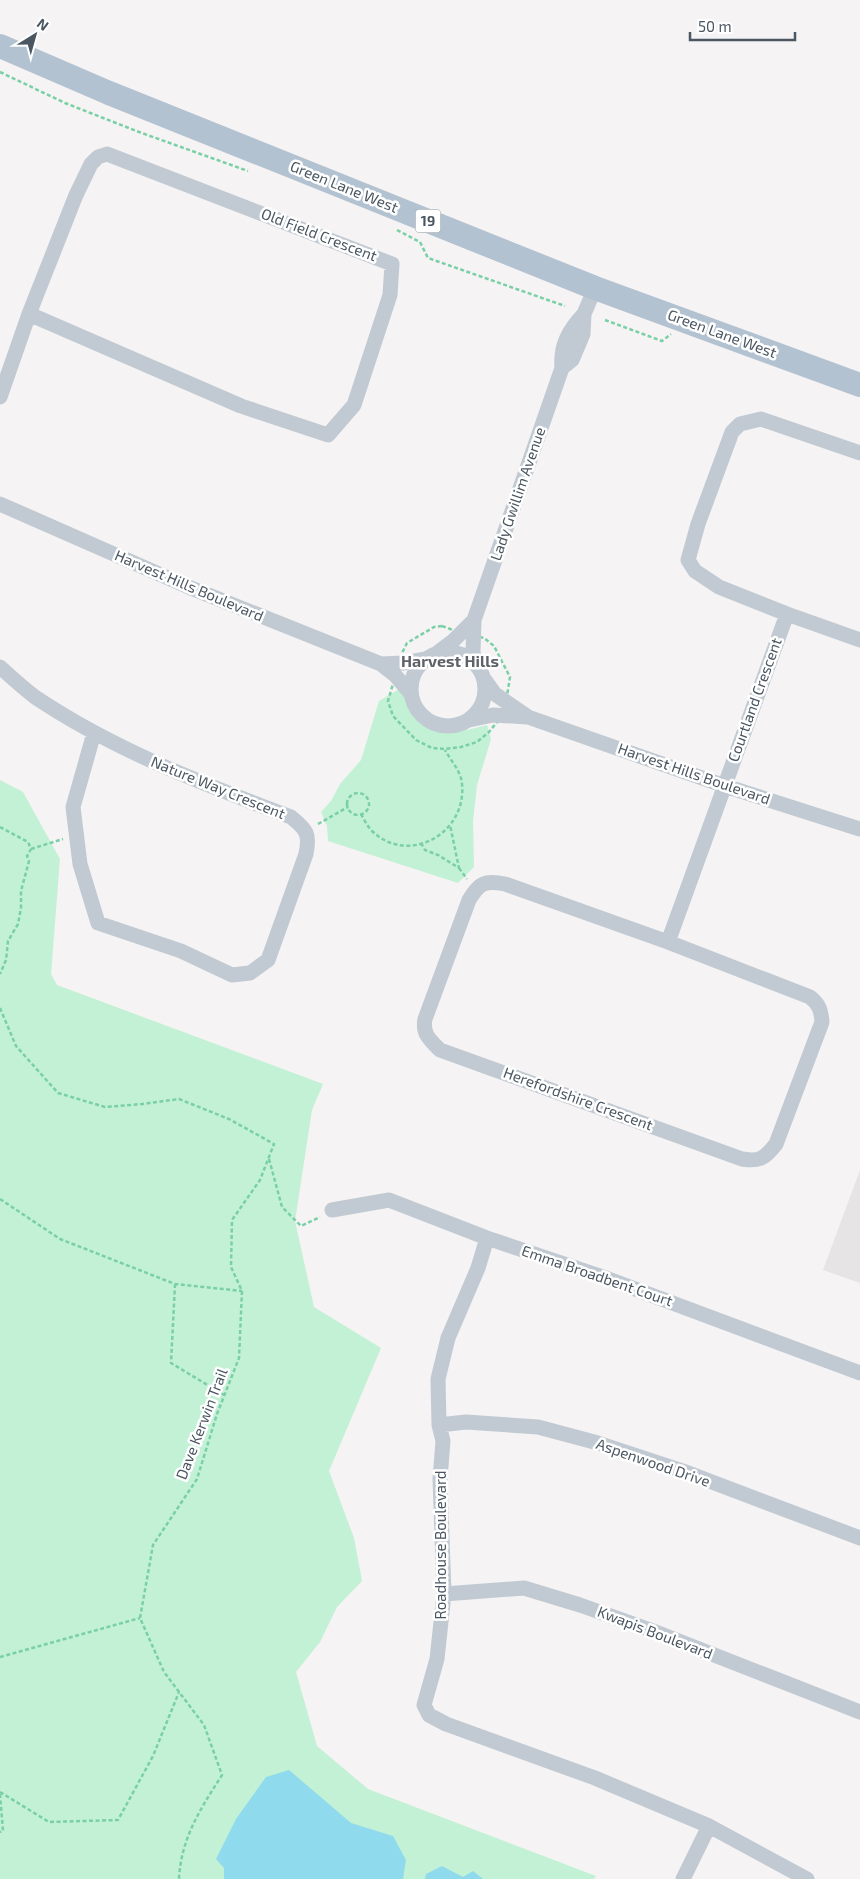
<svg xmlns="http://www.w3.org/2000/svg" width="860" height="1879" font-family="'Exo 2',sans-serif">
<rect width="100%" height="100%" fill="#f5f3f3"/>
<path fill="#e6e4e5" d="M860 1170V1283L823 1270Z"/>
<path fill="#c3f1d5" d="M401 688C421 736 440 738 487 725L491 739 477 785 473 821 474 867 458 883 328 841 327 826 321 812 331 801 340 784 361 760 379 701Z
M0 780 23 792 60 859 51 974 57 985 323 1084 312 1110 295 1221 314 1307 381 1348 329 1471 354 1538 362 1581 337 1607 320 1642 296 1672 317 1746 368 1789 596 1876 594 1879H0Z"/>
<path fill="#90daee" d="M289 1770 351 1823 393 1836 406 1860 403 1879H224V1868L216 1859 236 1819 266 1777Z
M442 1866 463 1877 473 1871 483 1879H425L426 1874Z"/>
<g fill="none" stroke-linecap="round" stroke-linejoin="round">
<path stroke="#7ad0a6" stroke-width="2.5" stroke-dasharray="4 2.5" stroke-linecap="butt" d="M0 72 65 103 139 132 248 171
M397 230 420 242 428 258 565 306
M605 320 662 341 671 334
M442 626 461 633 484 638 494 646 510 677 506 702 502 716 489 732 477 742 461 747 445 749 432 748 416 740 393 716 388 701 402 653 407 643 434 627Z
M347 804a11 11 0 1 1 22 0a11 11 0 1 1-22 0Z
M361 814C364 819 367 826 372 831 408 866 467 834 462 784 461 771 451 761 445 750
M318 824 348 807
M0 827 28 842 31 849 27 856 29 861 21 891V908L18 924 8 941 6 960 0 974
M421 843 425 850 438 855 459 868 450 825
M31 849 63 839
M459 868 467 879
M0 1008 16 1046 58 1093 105 1107 142 1104 179 1099 229 1119 274 1144 260 1180 232 1220 231 1267 242 1291 239 1358 217 1414 197 1479 153 1545 140 1618 164 1672 204 1725 222 1775C201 1808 181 1838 179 1879
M269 1159 282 1207 301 1226 320 1217
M0 1199 60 1239 175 1284 242 1291
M175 1284 171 1363 224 1395
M0 1657 140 1618
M0 1792 49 1822 118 1820 153 1756 179 1692
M0 1794 3 1831 0 1832"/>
<path stroke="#c1cad2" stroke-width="15" d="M562 368 572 360 583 334 584 314 595 288
M0 397 29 314 76 195 91 164 98 157 107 154 392 264 390 295 354 405 328 435 241 406 29 314
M860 453 761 419 740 424 732 432 698 524 688 560 695 571 719 587 787 614 860 640
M0 504 191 588 381 664 395 675 411 694
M411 689a37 37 0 1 1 74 0a37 37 0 1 1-74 0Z
M437 653 453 641 474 620
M381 664 403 663 426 659
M0 667C11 677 23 688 35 697 114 750 203 784 291 817 307 830 310 834 306 854L268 960 250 973 232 975 181 951 98 923 80 864 73 807 94 733
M479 668 473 653 474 620 562 368C560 345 569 330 584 314
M485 680 495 694 528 717
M469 720 493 715 528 717 725 786 860 829
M668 942 810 997C819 1004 821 1010 822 1022L776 1144C765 1158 760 1162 742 1159L440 1050C430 1040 422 1034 425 1019L469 900C479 883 485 880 505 884L668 942 787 614
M332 1210 389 1200 487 1238 603 1277 860 1373
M487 1238 478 1268 448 1338 438 1379 439 1425 443 1441 440 1479 444 1594 437 1659 424 1705 429 1715 446 1724 595 1778 709 1826 807 1879
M439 1425 466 1422 538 1427 598 1443 683 1471 860 1538
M444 1594 524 1588 580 1605 653 1631 860 1712
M683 1879 709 1826"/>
<path stroke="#b3c2d1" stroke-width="24" d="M0 46 109 93 595 288 860 385"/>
</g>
<g text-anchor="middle" stroke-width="5" stroke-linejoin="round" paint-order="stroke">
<rect fill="#fff" stroke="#808990" stroke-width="1" x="415.5" y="209.5" width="25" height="23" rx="4"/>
<g font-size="14" font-weight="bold" fill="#4a5661">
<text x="428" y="226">19</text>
</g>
<g font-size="15" fill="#4a5661" stroke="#fff">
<text transform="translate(344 187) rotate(22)" y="5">Green Lane West</text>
<text transform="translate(319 235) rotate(21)" y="5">Old Field Crescent</text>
<text transform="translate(722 334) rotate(20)" y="5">Green Lane West</text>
<text transform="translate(518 494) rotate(-71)" y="5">Lady Gwillim Avenue</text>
<text transform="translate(189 586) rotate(23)" y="5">Harvest Hills Boulevard</text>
<text transform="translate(755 700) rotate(-70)" y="5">Courtland Crescent</text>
<text transform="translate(694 774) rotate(19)" y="5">Harvest Hills Boulevard</text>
<text transform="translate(218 788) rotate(22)" y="5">Nature Way Crescent</text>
<text transform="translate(578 1099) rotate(20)" y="5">Herefordshire Crescent</text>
<text transform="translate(597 1276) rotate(19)" y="5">Emma Broadbent Court</text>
<text transform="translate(202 1424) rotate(-69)" y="5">Dave Kerwin Trail</text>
<text transform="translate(653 1463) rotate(19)" y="5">Aspenwood Drive</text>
<text transform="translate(441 1545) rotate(-90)" y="5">Roadhouse Boulevard</text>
<text transform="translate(655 1633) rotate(21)" y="5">Kwapis Boulevard</text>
</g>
<g font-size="16" font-weight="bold" fill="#5f6368" stroke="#fff">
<text x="450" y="667">Harvest Hills</text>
</g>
</g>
<g transform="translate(35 35) rotate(37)" stroke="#ffffff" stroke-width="4" paint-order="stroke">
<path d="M0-4L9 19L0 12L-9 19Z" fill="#4a5661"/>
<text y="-8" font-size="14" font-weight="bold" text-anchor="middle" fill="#4a5661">N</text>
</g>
<path d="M690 32v8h105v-8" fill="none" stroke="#4a5661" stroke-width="2.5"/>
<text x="698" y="32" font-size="15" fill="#4a5661" stroke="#ffffff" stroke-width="4" paint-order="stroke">50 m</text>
</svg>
